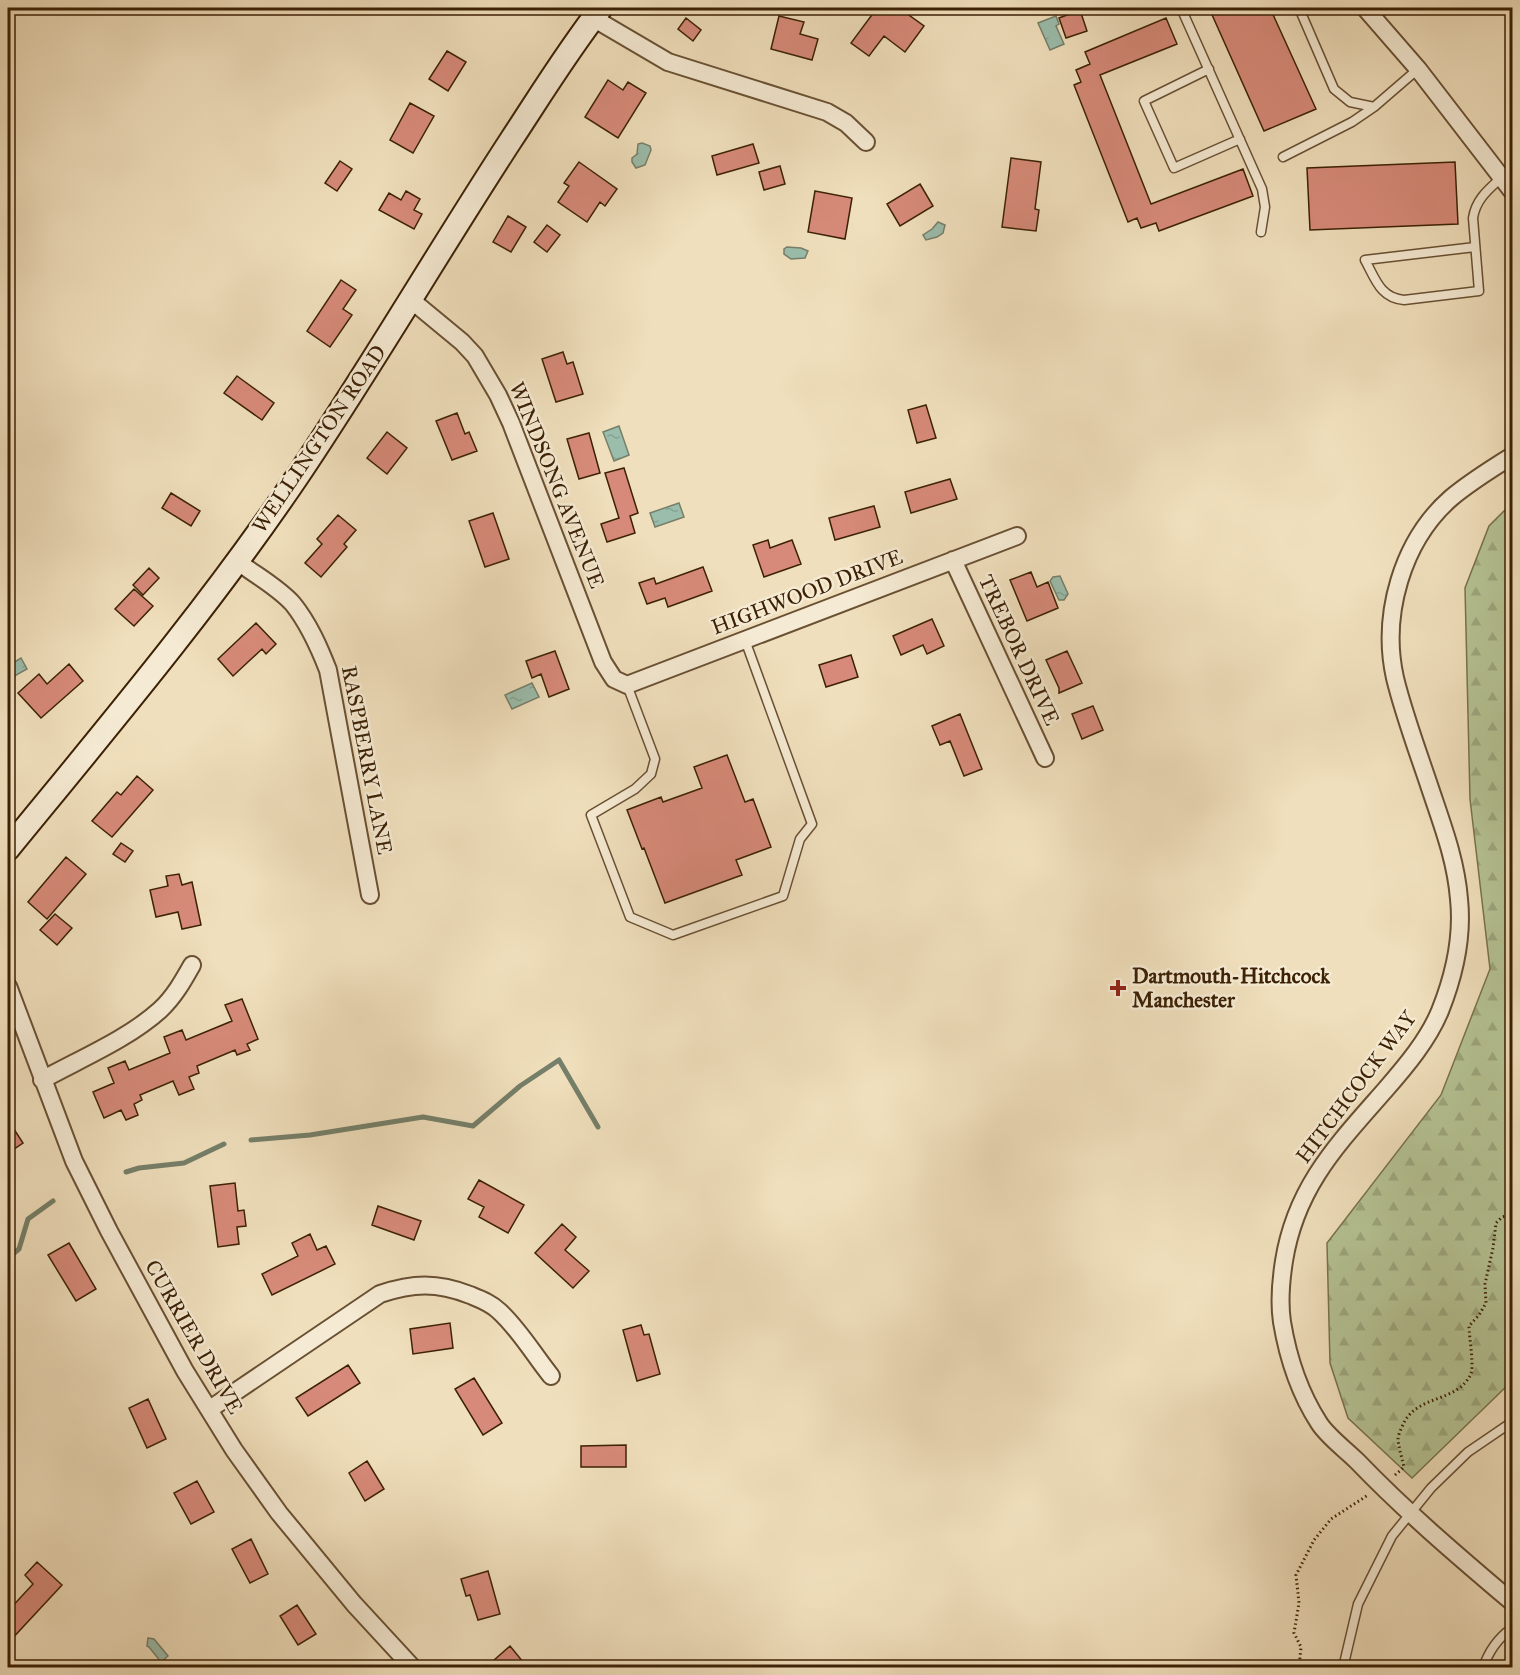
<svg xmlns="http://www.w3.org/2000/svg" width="1520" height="1675" font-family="'IM FELL Great Primer',serif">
<defs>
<pattern id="forest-firs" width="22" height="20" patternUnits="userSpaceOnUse" patternTransform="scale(1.5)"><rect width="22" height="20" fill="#b5c394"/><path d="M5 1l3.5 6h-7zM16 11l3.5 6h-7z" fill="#9da77e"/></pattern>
<pattern id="water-ripples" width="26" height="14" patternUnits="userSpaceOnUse" patternTransform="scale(1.5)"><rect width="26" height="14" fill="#9bbdac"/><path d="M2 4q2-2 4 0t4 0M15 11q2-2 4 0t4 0" fill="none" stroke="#86a292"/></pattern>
</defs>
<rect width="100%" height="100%" fill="#f0dfbc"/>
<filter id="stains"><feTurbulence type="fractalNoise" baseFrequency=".00333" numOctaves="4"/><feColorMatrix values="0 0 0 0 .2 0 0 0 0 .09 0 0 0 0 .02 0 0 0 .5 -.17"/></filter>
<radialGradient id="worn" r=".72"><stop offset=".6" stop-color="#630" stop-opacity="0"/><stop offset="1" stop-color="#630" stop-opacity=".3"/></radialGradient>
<path fill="url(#forest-firs)" stroke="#78724c" stroke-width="1.5" d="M1512 503V1381L1412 1478 1348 1418 1330 1363 1327 1243 1441 1095 1490 969 1470 799 1465 588 1489 526Z"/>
<path fill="url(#water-ripples)" stroke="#757f69" stroke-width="1.5" d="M1056 16 1059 24 1056 26 1064 44 1050 50 1038 23Z
M642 143 650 146 651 150 645 165 636 168 632 162V158L637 154 638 144Z
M938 222 945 225 943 233 937 237 926 240 923 235 932 229Z
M787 247 801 248 808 251 805 258 791 259 784 254V249Z
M619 426 629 455 614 461 603 432Z
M679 503 684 517 655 527 650 513Z
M1060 576 1068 594 1064 600H1059L1050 581 1053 577Z
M21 658 27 669 16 675 8 684V666Z
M532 683 539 697 512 709 505 695Z
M148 1638 154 1639 168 1656 161 1662 149 1647 147 1646Z"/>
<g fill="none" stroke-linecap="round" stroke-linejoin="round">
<path stroke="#757f69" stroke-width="5" d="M251 1140 310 1135 423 1117 473 1126 520 1086 559 1060 598 1127
M126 1172 139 1168 184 1163 224 1144
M8 1258 19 1249 28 1219 53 1201"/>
</g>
<path fill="#d78a79" stroke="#3c2105" stroke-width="1.5" d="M877 8H899L924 26 905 52 884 36 869 56 851 43Z
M1209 8H1270L1316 109 1264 131Z
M1080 10 1087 31 1066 38 1059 18Z
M779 16 804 22 800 34 818 39 812 60 771 49Z
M686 18 701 30 693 41 678 29Z
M1166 18 1177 44 1100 75 1151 204 1243 169 1253 196 1159 231 1156 223 1141 228 1137 218 1128 222 1074 85 1081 82 1076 70 1090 64 1085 52Z
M447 51 466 62 448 91 429 79Z
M608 80 623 90 628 82 646 93 618 138 585 117Z
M410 103 434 116 413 153 390 140Z
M753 144 759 163 717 175 712 156Z
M1011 158 1041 162 1035 209 1039 210 1036 231 1002 227Z
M340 161 352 169 337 191 325 183Z
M579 162 617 189 605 206 600 202 587 222 558 202 569 186 564 183Z
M1455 162 1458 224 1310 230 1307 168Z
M780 166 785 184 764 190 759 172Z
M920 184 933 206 900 226 887 204Z
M406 191 420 199 414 210 422 214 414 229 379 210 389 193 401 200Z
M815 191 852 198 845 239 808 232Z
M508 216 526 227 511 252 493 242Z
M547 225 560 235 547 252 534 242Z
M341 280 356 290 343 309 352 315 330 347 307 331Z
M563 352 567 364 573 362 583 394 556 402 542 359Z
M237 376 274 403 262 420 224 393Z
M926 405 936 438 917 443 908 410Z
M457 413 465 434 469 432 477 451 452 460 436 421Z
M387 432 407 448 387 474 367 458Z
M589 433 600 473 579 479 567 439Z
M624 468 638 513 630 516 635 533 607 542 601 524 619 518 605 473Z
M950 479 957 499 911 513 905 492Z
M171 493 200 511 191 526 162 508Z
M874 506 880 527 835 540 829 518Z
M493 513 509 559 485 567 469 521Z
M338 515 356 530 344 544 347 547 321 577 305 563 322 544 317 539Z
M768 540 770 548 792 540 801 564 764 577 753 545Z
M703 567 712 591 668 607 665 598 647 604 639 583 654 578 656 584Z
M149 568 159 578 143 595 133 585Z
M1031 572 1037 587 1048 582 1058 608 1027 621 1010 580Z
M134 589 153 606 134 626 115 609Z
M932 619 944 646 927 654 923 645 901 655 893 636Z
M256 623 276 644 266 654 262 649 233 676 218 659Z
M555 651 569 689 549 697 541 674 532 678 526 661Z
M1067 651 1082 683 1059 693V688L1046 660Z
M851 655 858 677 826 687 819 665Z
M69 664 83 681 41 718 18 693 39 674 47 684Z
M1093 706 1103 730 1082 739 1072 714Z
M960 714 982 769 964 776 950 741 940 745 932 726Z
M727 755 745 802 753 799 771 847 736 860 742 875 665 903 644 848 642 849 627 810 661 797 663 802 702 788 694 767Z
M137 776 153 790 112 837 92 821 117 792 121 795Z
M121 843 133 851 125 862 113 854Z
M66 857 86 874 47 919 28 902Z
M179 874 182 885 192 882 201 925 182 929 178 912 156 917 150 890 168 886 166 876Z
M55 914 72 928 57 945 40 930Z
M242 999 258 1039 247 1044 250 1050 237 1055 235 1050 197 1066 199 1073 189 1077 194 1089 179 1095 173 1081 140 1095 142 1100 134 1104 138 1115 126 1120 121 1110 104 1118 93 1092 114 1083 108 1068 125 1061 129 1070 170 1053 164 1037 182 1030 186 1040 232 1021 225 1005Z
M8 1120 23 1143 8 1153Z
M479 1180 524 1205 508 1233 479 1217 484 1207 468 1199Z
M235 1183 238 1211 244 1210 246 1226 237 1227 239 1244 218 1247 210 1186Z
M378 1206 421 1221 414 1240 372 1225Z
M562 1224 576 1237 565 1250 589 1271 573 1288 535 1253Z
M310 1234 317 1250 326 1246 335 1264 272 1295 262 1274 298 1256 292 1243Z
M69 1243 96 1289 76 1301 48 1255Z
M450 1323 453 1348 413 1354 410 1329Z
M641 1325 644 1335 649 1334 660 1374 637 1381 623 1330Z
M348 1365 360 1383 308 1416 296 1398Z
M474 1378 502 1423 483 1435 455 1389Z
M148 1399 166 1439 147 1448 129 1408Z
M626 1445V1467H581V1446Z
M367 1461 384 1489 365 1501 349 1473Z
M197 1481 214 1512 191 1524 174 1493Z
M251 1539 268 1574 250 1583 232 1549Z
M37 1562 62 1585 8 1643V1611L33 1584 25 1575Z
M488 1571 500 1614 478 1620 470 1595 466 1596 461 1579Z
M297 1605 316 1634 298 1645 280 1616Z
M510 1646 528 1668H485Z"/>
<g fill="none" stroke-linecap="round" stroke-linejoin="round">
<g stroke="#695033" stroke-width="11">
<path id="lane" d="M1181 8 1262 189 1265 207 1261 232
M1299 8 1334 89 1350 102 1374 107 1418 69
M1209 69 1144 101 1174 168 1240 139
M1283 157 1352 122 1374 107
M1475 247 1365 260C1375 278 1380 298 1404 300L1479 291 1473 218C1476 199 1488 190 1502 177
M627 685 655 759 651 774 635 789 591 815 630 917 673 935 783 896 800 839 812 824 745 640
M1343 1668 1358 1604 1392 1536 1431 1488 1468 1452 1512 1422
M1483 1668C1489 1650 1498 1638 1512 1628"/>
</g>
<g stroke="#695033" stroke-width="20">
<path id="street" d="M1365 8 1418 69 1512 191
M593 18 668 62 827 112 846 123 866 142
M410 299 462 342 475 356 498 395 511 423 603 662 614 679 627 685 1017 536
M1512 456C1491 469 1470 482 1451 498 1402 541 1381 615 1395 678 1404 715 1418 752 1430 788 1442 824 1456 860 1459 899 1463 937 1454 976 1440 1011 1428 1040 1406 1066 1386 1089 1338 1144 1296 1186 1284 1261 1281 1280 1279 1302 1282 1322 1288 1358 1299 1392 1319 1423 1328 1437 1345 1449 1357 1461 1406 1512 1459 1557 1512 1602
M953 560 1045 758
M237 561C255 575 278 587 293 604 309 624 319 647 328 670L370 895
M8 986 74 1161 109 1231 185 1371 234 1450 279 1513 354 1604 413 1668
M42 1080C80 1059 128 1039 160 1010 174 997 183 981 192 965
M210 1409 380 1294C413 1283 437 1282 470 1295 480 1299 491 1303 499 1311 519 1329 534 1355 551 1376"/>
</g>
<g stroke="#3c2105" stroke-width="26">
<path id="secondary" d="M8 849C107 728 209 607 297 477 371 367 438 252 511 140 540 96 568 50 601 8"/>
</g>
<path stroke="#3c2105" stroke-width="3" stroke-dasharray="1.5 3" stroke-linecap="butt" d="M1395 1475 1404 1467C1402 1458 1399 1449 1398 1440 1398 1436 1400 1431 1402 1427 1415 1394 1454 1404 1470 1376 1475 1368 1469 1338 1469 1326L1479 1315 1486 1303 1485 1284 1493 1248 1496 1223 1502 1217 1512 1215
M1299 1668 1301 1647 1294 1633 1299 1603 1296 1575 1314 1540 1331 1519 1368 1495"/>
<use href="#lane" stroke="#f5ead3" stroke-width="8"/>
<use href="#street" stroke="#f5ead3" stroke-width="16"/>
<use href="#secondary" stroke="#f5ead3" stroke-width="22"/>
</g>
<path fill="#8f2418" stroke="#f5ead3" stroke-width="2" d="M1115 979h6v6h6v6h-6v6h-6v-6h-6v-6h6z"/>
<g text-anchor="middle" stroke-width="5" stroke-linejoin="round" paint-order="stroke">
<g font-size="21" fill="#3c2105" stroke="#f5ead3">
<text transform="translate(319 439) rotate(-56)" y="7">WELLINGTON ROAD</text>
<text transform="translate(557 485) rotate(68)" y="7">WINDSONG AVENUE</text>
<text transform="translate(807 592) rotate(-21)" y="7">HIGHWOOD DRIVE</text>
<text transform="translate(1019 650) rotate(65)" y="7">TREBOR DRIVE</text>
<text transform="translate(367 760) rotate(79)" y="7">RASPBERRY LANE</text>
<text transform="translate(1356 1087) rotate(-53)" y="7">HITCHCOCK WAY</text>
<text transform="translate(194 1337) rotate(60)" y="7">CURRIER DRIVE</text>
</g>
<g font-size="21" font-weight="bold" fill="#3c2105" stroke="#f5ead3" text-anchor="start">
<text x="1132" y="983">Dartmouth-Hitchcock<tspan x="1132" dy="24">Manchester</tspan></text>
</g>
</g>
<rect width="1520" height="1675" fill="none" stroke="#f0dfbc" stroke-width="30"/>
<rect x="9" y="9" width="1502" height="1657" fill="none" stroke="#3c2105" stroke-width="3"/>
<rect x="15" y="15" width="1490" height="1645" fill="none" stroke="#3c2105" stroke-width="1.5"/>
<rect width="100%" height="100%" filter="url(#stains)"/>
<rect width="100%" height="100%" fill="url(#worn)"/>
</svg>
